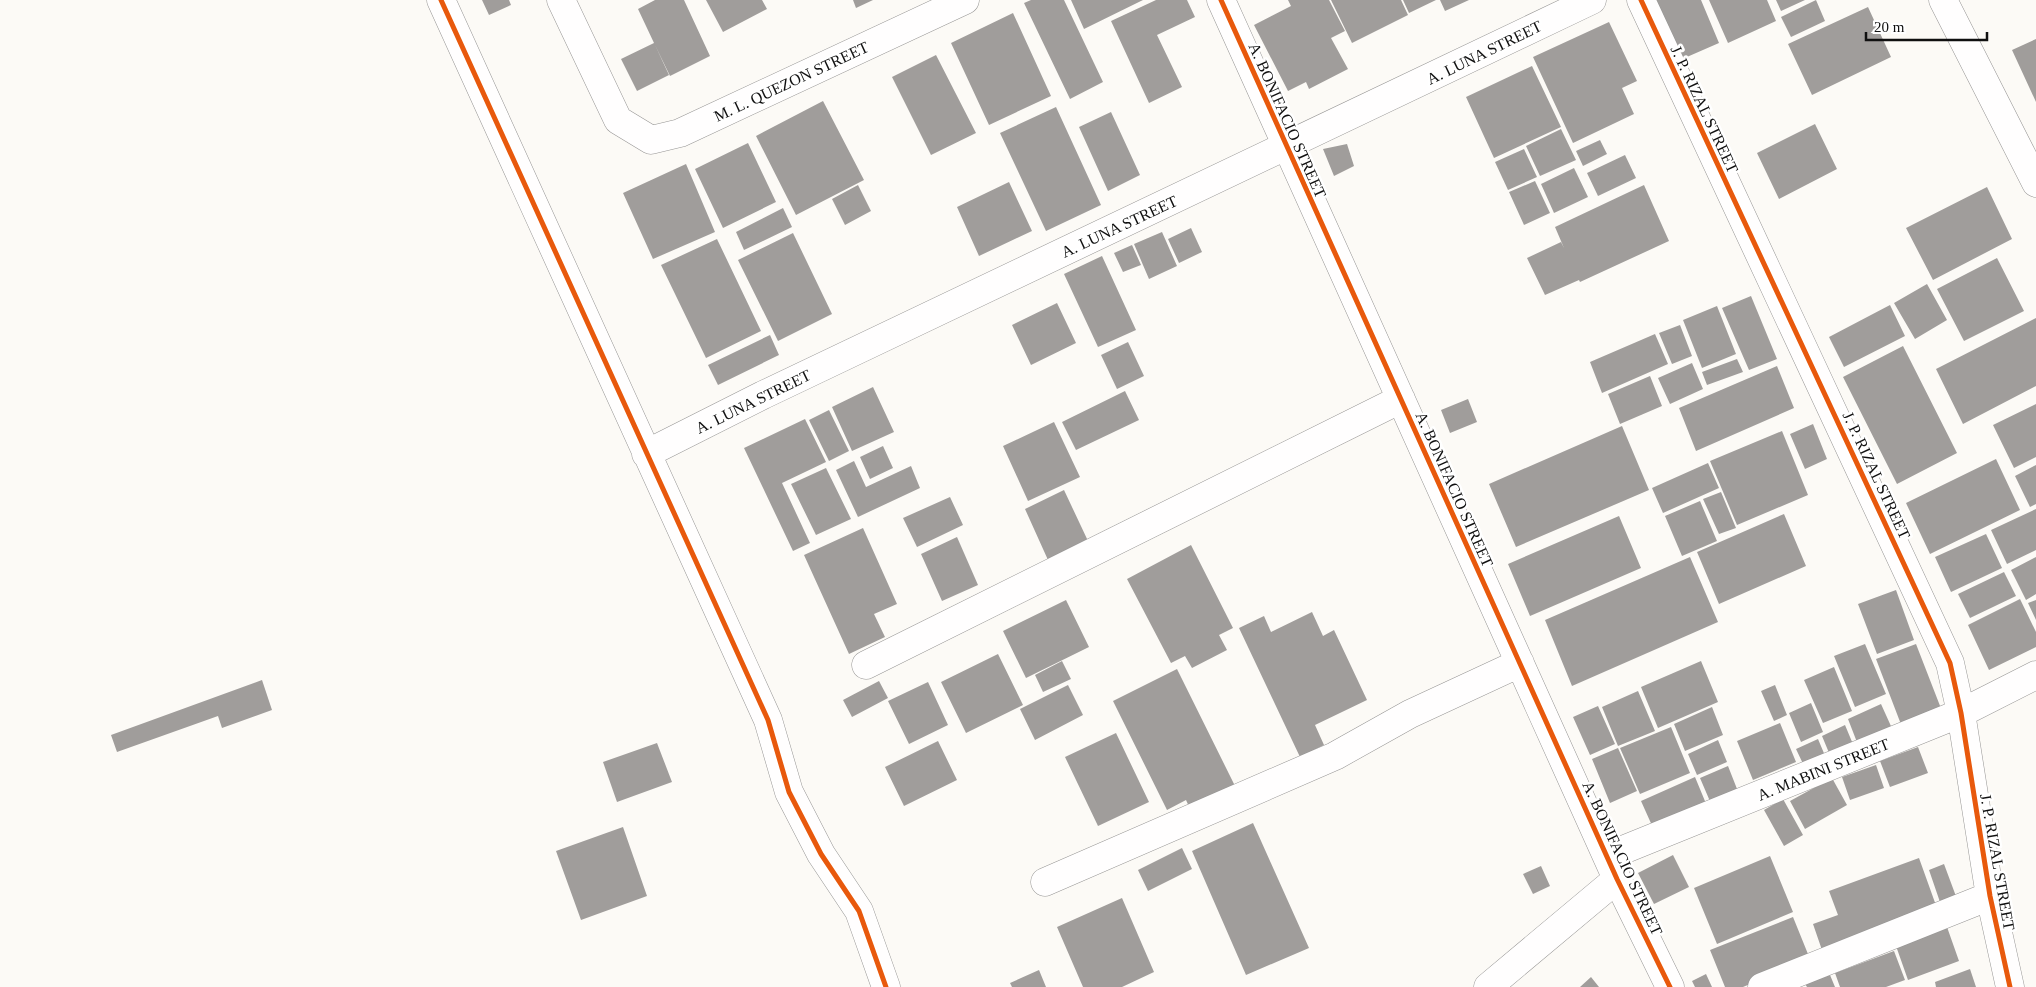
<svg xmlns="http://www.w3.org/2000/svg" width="2036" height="987" font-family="'Times New Roman',serif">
<rect width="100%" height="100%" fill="#fcfaf6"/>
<path fill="#a09d9b" d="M482 0H509L511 5 489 15Z
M655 0H684L710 56 670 76 655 45 669 75 637 91 621 59 654 43 638 9Z
M706 0H762L767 9 723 32Z
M853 0H873L856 8Z
M1031 0H1064L1103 82 1070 99 1024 3Z
M1071 0H1143L1084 29Z
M1156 0H1187L1195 17 1157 35 1182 87 1149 103 1111 21Z
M1288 0H1329L1345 31 1331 38 1348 69 1309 89 1306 82 1288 91 1254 25 1291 6Z
M1331 0H1401L1408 15 1352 43Z
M1403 0H1436L1409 13Z
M1440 0H1469L1445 11Z
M1654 0H1701L1719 43 1680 60Z
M1709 0H1767L1776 21 1728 43Z
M1776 0H1805L1781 11Z
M1816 0 1825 21 1791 37 1781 17Z
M1868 7 1891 57 1812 95 1788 44Z
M1013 13 1051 96 989 125 951 43Z
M1609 22 1637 81 1622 88 1634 114 1573 143 1533 57Z
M2036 39V102L2012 50Z
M936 55 976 133 931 155 892 77Z
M1532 66 1561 127 1494 158 1466 97Z
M823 101 864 180 796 215 756 136Z
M1056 107 1101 205 1046 231 1000 133Z
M1111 112 1140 175 1108 191 1079 127Z
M1815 124 1837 169 1779 199 1757 153Z
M1561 129 1576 160 1540 176 1526 146Z
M1600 140 1607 154 1583 166 1576 151Z
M748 143 776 202 723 228 695 169Z
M1347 144 1354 166 1334 176 1323 149Z
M1524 149 1537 177 1508 190 1495 162Z
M1625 155 1636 178 1598 196 1587 173Z
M686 164 715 232 653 259 623 193Z
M1574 168 1588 197 1554 213 1541 184Z
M1535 181 1550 213 1524 225 1509 192Z
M1009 182 1032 231 979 256 957 207Z
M858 185 871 211 845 225 832 199Z
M1644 185 1669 241 1580 282 1579 280 1545 295 1527 258 1561 242 1564 248 1555 227Z
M1987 187 2012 239 1933 280 1906 228Z
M783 208 792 227 744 250 736 232Z
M1191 228 1202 252 1179 263 1168 239Z
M1162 232 1177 266 1149 279 1134 244Z
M793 233 832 314 778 341 738 260Z
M717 239 761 331 706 358 661 265Z
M1132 245 1141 265 1123 272 1114 253Z
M1102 256 1136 330 1098 347 1064 274Z
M1997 258 2024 311 1964 341 1937 289Z
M1927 284 1947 320 1915 339 1894 303Z
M1751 296 1777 359 1749 370 1722 308Z
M1057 303 1076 343 1031 365 1012 325Z
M1890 305 1905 336 1844 367 1829 337Z
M1717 306 1736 354 1702 368 1683 320Z
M2036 318V386L1963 424 1936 369Z
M1680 325 1692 356 1672 364 1659 333Z
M1655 334 1668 364 1602 393 1590 362Z
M770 335 779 355 718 385 708 365Z
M1128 342 1144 376 1117 389 1101 355Z
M1903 346 1957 453 1897 484 1843 377Z
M1737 359 1743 372 1707 385 1702 372Z
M1692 363 1703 389 1670 404 1658 378Z
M1777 366 1794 408 1696 451 1679 408Z
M1650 376 1662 406 1620 424 1608 394Z
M873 387 894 432 852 451 832 407Z
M1125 391 1139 420 1076 450 1062 422Z
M1468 399 1477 422 1450 433 1441 410Z
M2036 404V457L2014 468 1993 425Z
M829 410 849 451 829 461 809 420Z
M805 419 826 462 782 483 810 543 793 551 744 448Z
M1054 422 1080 477 1028 501 1003 446Z
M1813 424 1827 459 1805 469 1790 434Z
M1622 426 1649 490 1516 547 1489 484Z
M1782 431 1808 495 1737 525 1710 461Z
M883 446 893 468 870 479 860 457Z
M1996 459 2020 510 1930 554 1906 503Z
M854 461 866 487 911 466 920 488 858 517 836 470Z
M1708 463 1719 488 1663 513 1652 488Z
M2036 465V504L2030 507 2015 476Z
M826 468 851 519 816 535 791 484Z
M1064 490 1088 541 1048 560 1025 509Z
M1721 492 1736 528 1719 534 1703 499Z
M950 497 963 525 917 547 903 518Z
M1700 501 1717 541 1682 556 1665 516Z
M2036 509V550L2007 564 1991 530Z
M1784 514 1806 566 1719 604 1697 552Z
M1619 516 1641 568 1530 616 1508 564Z
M863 528 897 604 874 614 885 637 849 654 804 555Z
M1986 534 2002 568 1951 592 1935 557Z
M957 537 978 585 942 601 921 554Z
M1191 545 1233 628 1219 635 1227 650 1192 668 1185 656 1171 663 1127 579Z
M1690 557 1718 622 1572 686 1545 620Z
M2036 557V594L2026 600 2011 570Z
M2004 572 2016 596 1970 618 1958 594Z
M1896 590 1914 640 1877 654 1858 604Z
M2020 599 2036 632V647L1989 670 1968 625Z
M1066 600 1089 647 1026 678 1003 631Z
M2036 600V620L2028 603Z
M1312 612 1323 636 1334 630 1367 700 1315 725 1324 745 1300 757 1239 628 1264 616 1271 632Z
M1865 644 1886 694 1855 707 1834 656Z
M1916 644 1942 711 1902 727 1876 659Z
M998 654 1023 705 966 733 941 682Z
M1062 661 1071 679 1043 692 1035 675Z
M1701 661 1718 702 1658 728 1641 687Z
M1834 667 1852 711 1823 723 1804 680Z
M1177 669 1236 788 1191 811 1186 800 1167 810 1113 701Z
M262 680 272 710 222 728 218 716 117 752 111 735Z
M879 681 888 698 852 717 843 700Z
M928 682 948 725 909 744 888 701Z
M1068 685 1083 715 1035 740 1020 709Z
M1775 685 1787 715 1774 721 1761 691Z
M1638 691 1655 731 1618 746 1602 707Z
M1811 703 1823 732 1801 742 1789 713Z
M1881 704 1895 735 1860 750 1848 719Z
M1598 706 1615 744 1590 755 1573 717Z
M1712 707 1723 735 1685 751 1674 724Z
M1780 723 1796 762 1753 780 1737 741Z
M1845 725 1855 749 1832 760 1822 736Z
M1671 727 1690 773 1640 794 1620 748Z
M1116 733 1149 802 1098 826 1065 757Z
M1818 739 1826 758 1805 768 1796 749Z
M1718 740 1727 762 1697 775 1688 754Z
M938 741 957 780 904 806 885 767Z
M657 743 672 782 617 802 603 762Z
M1918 747 1928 773 1890 787 1880 761Z
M1618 748 1637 791 1610 803 1592 759Z
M1876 765 1884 788 1850 800 1842 777Z
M1728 766 1739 794 1712 806 1700 778Z
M1695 777 1707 806 1654 830 1641 801Z
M1832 778 1847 805 1805 829 1790 801Z
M1783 799 1803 835 1784 846 1764 810Z
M1253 823 1309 948 1246 975 1192 851Z
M623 827 647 896 581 920 556 851Z
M1182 848 1192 869 1148 891 1138 870Z
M1673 855 1689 887 1654 904 1638 873Z
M1770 856 1793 912 1717 944 1694 888Z
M1919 858 1938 911 1823 953 1813 924 1838 915 1829 891Z
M1944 864 1957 899 1941 905 1929 870Z
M1541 866 1550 886 1533 894 1523 874Z
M1122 898 1154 972 1122 987H1083L1057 927Z
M1793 917 1810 959 1743 987H1725L1710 950Z
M1947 927 1959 961 1908 980 1896 946Z
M1894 951 1905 980 1886 987H1840L1835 973Z
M1970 969 1976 987H1936L1935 982Z
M1039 970 1046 987H1012L1010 983Z
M1706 974 1712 987H1695L1692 981Z
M1830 975 1835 987H1807L1805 984Z
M1591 977 1599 987H1580Z"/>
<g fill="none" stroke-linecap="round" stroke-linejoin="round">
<g stroke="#969594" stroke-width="29">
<path id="minor" d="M441 0 768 720 789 792 821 854 859 911 886 987
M561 0 618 120 651 140 680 133 965 0
M1221 0 1617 879 1670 987
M1641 0 1950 663 1961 713 1990 896 2010 987
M1943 0 2036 183
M646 454 763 395 1592 0
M866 665 1401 399
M1608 856 1961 713 2036 675
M1045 882 1335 756 1410 714 1520 663
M1488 987 1617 879
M1762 987 1990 896"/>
</g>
<use href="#minor" stroke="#fffefe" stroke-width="28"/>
<g stroke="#fff" stroke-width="8">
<path id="cycleway" d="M441 0 768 720 789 792 821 854 859 911 886 987
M1221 0 1617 879 1670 987
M1641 0 1950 663 1961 713 1990 896 2010 987"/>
</g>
<use href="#cycleway" stroke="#e8590c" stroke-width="5"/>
</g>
<g text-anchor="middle" stroke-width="5" stroke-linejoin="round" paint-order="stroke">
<g font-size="16" fill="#101010" stroke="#fff">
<text transform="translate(1484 52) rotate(-26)" y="6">A. LUNA STREET</text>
<text transform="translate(791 81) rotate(-25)" y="6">M. L. QUEZON STREET</text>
<text transform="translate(1705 109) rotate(65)" y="6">J. P. RIZAL STREET</text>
<text transform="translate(1288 120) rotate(66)" y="6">A. BONIFACIO STREET</text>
<text transform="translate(1119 226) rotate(-25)" y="6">A. LUNA STREET</text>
<text transform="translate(753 401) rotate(-26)" y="6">A. LUNA STREET</text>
<text transform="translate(1877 475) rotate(65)" y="6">J. P. RIZAL STREET</text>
<text transform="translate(1455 489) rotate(66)" y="6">A. BONIFACIO STREET</text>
<text transform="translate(1823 769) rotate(-22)" y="6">A. MABINI STREET</text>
<text transform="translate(1623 858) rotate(65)" y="6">A. BONIFACIO STREET</text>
<text transform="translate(1998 862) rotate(80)" y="6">J. P. RIZAL STREET</text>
</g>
</g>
<path d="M1866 32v8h121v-8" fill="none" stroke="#101010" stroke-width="2.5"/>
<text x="1874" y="32" font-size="15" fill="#101010" stroke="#ffffff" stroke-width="4" paint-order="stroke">20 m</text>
</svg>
